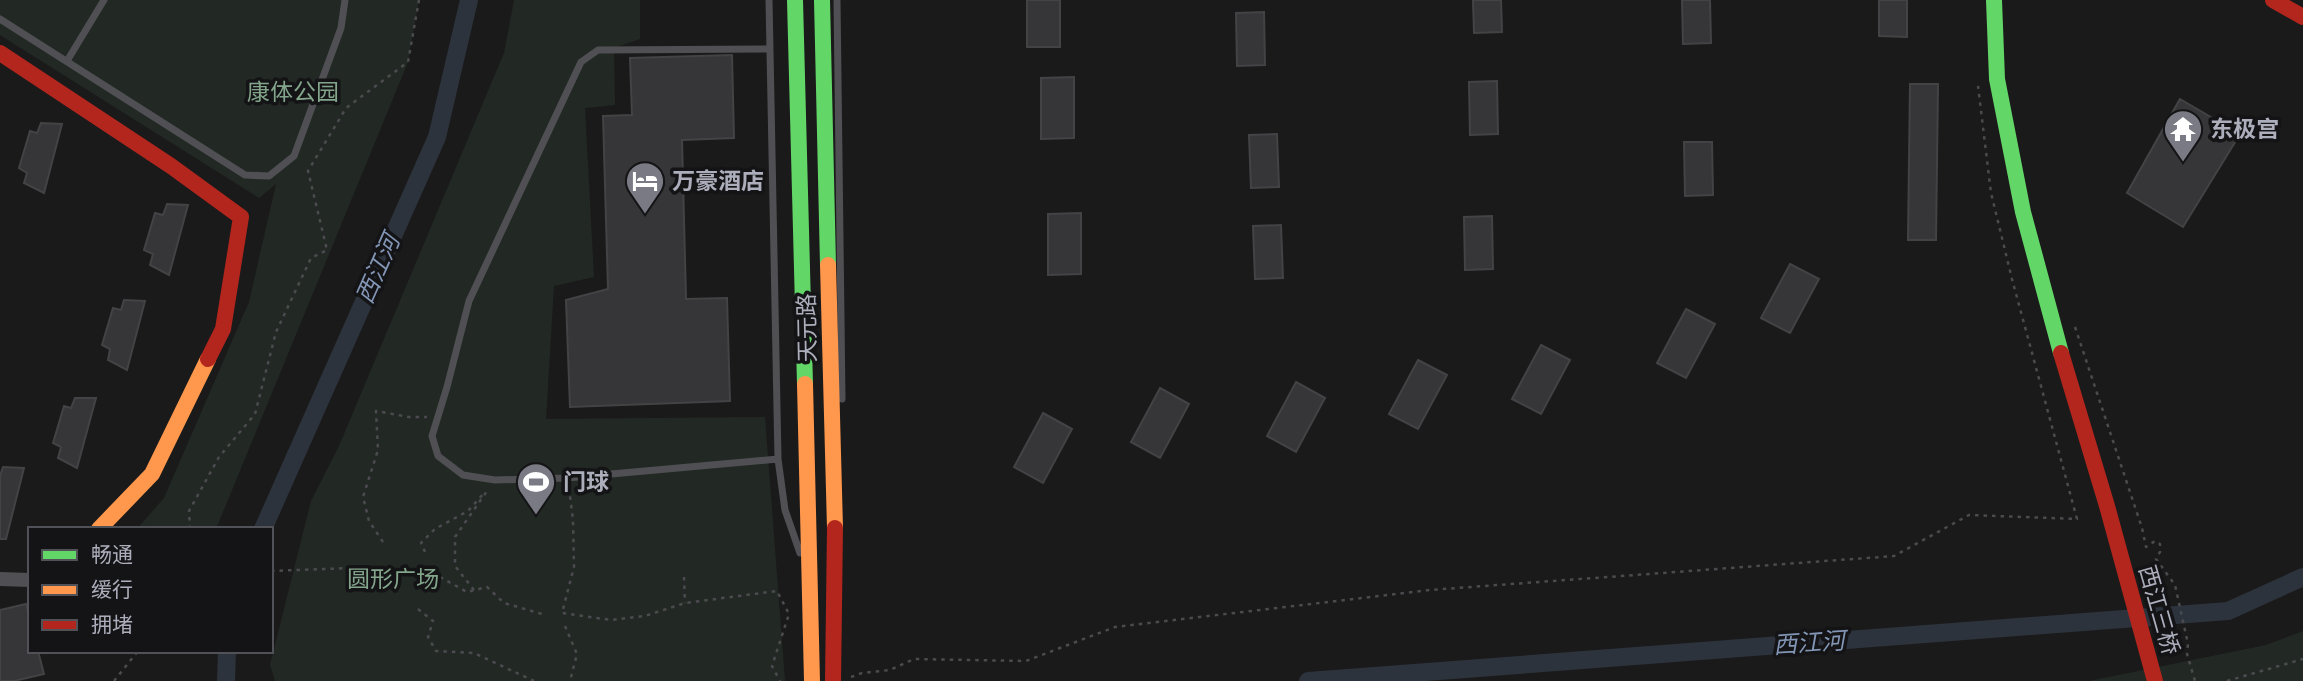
<svg xmlns="http://www.w3.org/2000/svg" width="2303" height="681" font-family="Roboto,'Noto Sans SC',sans-serif">
<rect width="100%" height="100%" fill="#1a1a1a"/>
<path fill="#222924" d="M0 0H419L408 62 216 529H137L164 498 249 302 276 184 259 198 0 35Z
M514 0H640V39L614 48 615 105 585 108 594 277 554 286 546 419 765 417 785 681H275L270 665 311 501 339 446 504 53Z
M2303 631V681H2089L2266 645Z"/>
<g fill="none" stroke-linecap="round" stroke-linejoin="round">
<path stroke="#2d333c" stroke-width="18" d="M263 529 437 137 469 0
M226 681 227 651
M1308 681 2228 611 2303 577"/>
</g>
<path fill="#363638" stroke="#434346" stroke-width="2" d="M1027 0H1060V47H1027Z
M1473 0H1501L1502 32 1474 33Z
M1682 0H1710L1711 43 1683 44Z
M1879 0H1907V37L1879 36Z
M1264 12 1265 65 1237 66 1236 13Z
M732 55 734 138 682 140 686 299 727 298 730 401 570 407 566 300 608 289 603 116 632 115 630 58Z
M1074 77V138L1041 139V78Z
M1497 81 1498 134 1470 135 1469 82Z
M1910 84H1938L1936 240H1908Z
M2180 99 2240 134 2183 227 2127 193Z
M41 123 62 124 44 193 24 183 27 173 19 168 30 131 37 133Z
M1277 134 1279 187 1251 188 1249 135Z
M1684 142H1712L1713 195 1685 196Z
M167 204 188 205 169 275 150 265 153 254 144 250 155 213 163 215Z
M1081 213V274L1048 275V214Z
M1492 216 1493 269 1465 270 1464 217Z
M1281 225 1283 278 1255 279 1253 226Z
M1790 264 1819 279 1790 333 1761 318Z
M124 300 145 301 127 370 108 360 110 349 102 345 113 308 121 310Z
M1686 309 1715 324 1686 378 1657 363Z
M1541 345 1570 360 1541 414 1512 399Z
M1418 360 1447 375 1418 429 1389 414Z
M1296 382 1325 398 1296 452 1267 436Z
M1160 388 1189 404 1160 458 1131 442Z
M75 398H96L77 468 58 458 61 447 53 443 64 406 71 408Z
M1043 413 1072 429 1043 483 1014 467Z
M3 467 24 468 6 539H0V476Z
M26 604 30 618V651H38L44 674 14 681H0V610Z"/>
<g fill="none" stroke-linecap="round" stroke-linejoin="round">
<path stroke="#4b4b4f" stroke-width="2.5" stroke-dasharray="3.5 5" stroke-linecap="butt" d="M2075 327 2142 528 2146 547 2155 541 2160 544V552L2156 559 2175 585 2188 644 2187 654 2195 681
M569 488 573 520 574 567 562 613 611 620 645 616 685 603 777 591 789 614 772 666 780 681
M190 529 189 511 219 457 255 414 276 332 311 258 327 250 308 171 346 108 408 62 419 0
M383 542 369 521 363 497 378 450 376 411 409 417H427
M425 552 421 543 435 529 468 511 484 493
M271 571 352 568
M440 577 467 592 487 587 504 603 542 614
M684 577 685 603
M474 590 455 566V537L487 491
M418 609 433 621 428 637 436 651 474 653 534 681
M565 626 577 654 570 681
M851 677 862 673 890 670 914 659 1026 661 1115 627 1430 590 1894 556 1969 515 2077 519 2012 279 1991 193 1978 86
M114 681 138 651
M2227 681 2303 659"/>
<path stroke="#505054" stroke-width="7" d="M769 0 778 459 785 510 800 553
M837 0 842 399
M0 19 245 175 269 176 294 156 341 28 345 0
M769 49 598 50 581 62 469 301 447 387 432 436 438 456 463 475 495 480 567 478 778 459
M67 61 104 0"/>
<path stroke="#505054" stroke-width="14" d="M0 579 30 580"/>
<path stroke="#63d668" stroke-width="16" d="M795 0 805 384
M822 0 828 265
M1994 0 1997 79 2023 212 2061 353"/>
<path stroke="#ff974d" stroke-width="16" d="M828 265 835 528
M805 384 812 681
M99 529 152 474 208 359"/>
<path stroke="#b3261e" stroke-width="16" d="M2273 0 2303 17
M0 53 171 166 241 217 223 329 208 359
M2061 353 2107 506 2155 681
M833 681 835 528"/>
</g>
<defs>
<g id="temple-pin" transform="scale(2.0125)"><path d="M0 17L-7.5 6A9.5 9.5 0 1 1 7.5 6Z" fill="#797a83" stroke="#141416"/><path d="M0-6L5-2H3V0L6.5 2.5H4V6H1.5V3h-3V6H-4V2.5H-6.5L-3 0V-2H-5Z" fill="#fff"/></g>
<g id="hotel-pin" transform="scale(2.0125)"><path d="M0 17L-7.5 6A9.5 9.5 0 1 1 7.5 6Z" fill="#797a83" stroke="#141416"/><path d="M-6-4.5h1.5V1H6V5H4.5V3h-9V5H-6ZM-4 0a1.8 1.8 0 1 1 3.6 0ZM.5 0V-2.5h3Q6-2.5 6 0Z" fill="#fff"/></g>
<g id="stadium-pin" transform="scale(2.0125)"><path d="M0 17L-7.5 6A9.5 9.5 0 1 1 7.5 6Z" fill="#797a83" stroke="#141416"/><path d="M0-5a6.5 5 0 1 0 0 10a6.5 5 0 1 0 0-10ZM-3.5-1.8h7v3.6h-7Z" fill="#fff"/></g>
</defs>
<g fill-rule="evenodd">
<use href="#temple-pin" x="2183" y="129"/>
<use href="#hotel-pin" x="645" y="181"/>
<use href="#stadium-pin" x="536" y="482"/>
</g>
<g text-anchor="middle" stroke-width="7" stroke-linejoin="round" paint-order="stroke">
<g font-size="23" fill="#83a58b" stroke="#141416">
<text x="293" y="100">康体公园</text>
<text x="393" y="587">圆形广场</text>
</g>
<g font-size="23" font-weight="bold" fill="#acaebb" stroke="#141416" text-anchor="start">
<text x="2210" y="137">东极宫</text>
<text x="672" y="189">万豪酒店</text>
<text x="563" y="490">门球</text>
</g>
<g font-size="23" fill="#acaebb" stroke="#141416">
<text transform="translate(807 328) rotate(-91)" y="8">天元路</text>
<text transform="translate(2159 610) rotate(74)" y="8">西江三桥</text>
</g>
<g font-size="24" font-style="italic" fill="#8396b5" stroke="#141416">
<text transform="translate(378 269) rotate(-66)" y="8">西江河</text>
<text transform="translate(1809 643) rotate(-4)" y="8">西江河</text>
</g>
</g>
<rect x="28" y="527" width="245" height="126" fill="#141416" stroke="#515258" stroke-width="2"/>
<rect x="42" y="550" width="35" height="10" fill="#63d668" stroke="#515258" stroke-width="2"/>
<text x="91" y="562" font-size="21" fill="#acaebb">畅通</text>
<rect x="42" y="585" width="35" height="10" fill="#ff974d" stroke="#515258" stroke-width="2"/>
<text x="91" y="597" font-size="21" fill="#acaebb">缓行</text>
<rect x="42" y="620" width="35" height="10" fill="#b3261e" stroke="#515258" stroke-width="2"/>
<text x="91" y="632" font-size="21" fill="#acaebb">拥堵</text>
</svg>
